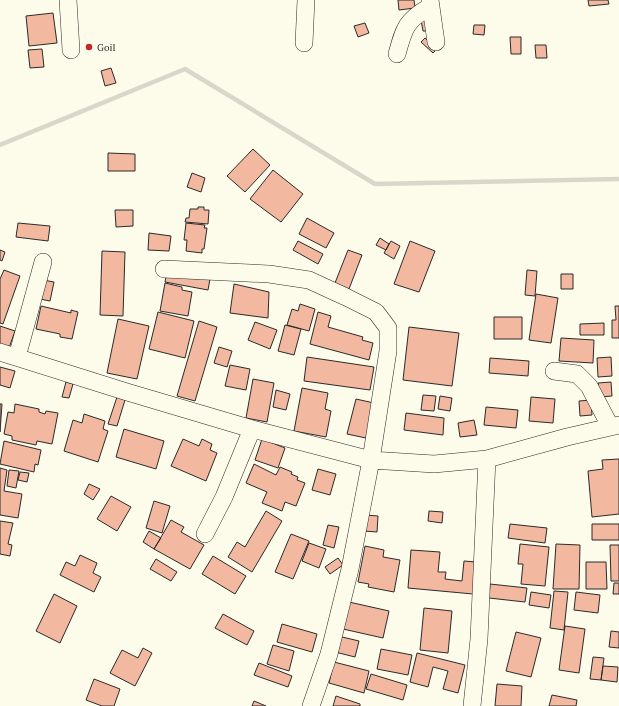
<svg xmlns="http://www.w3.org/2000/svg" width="619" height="706" font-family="'PT Serif',serif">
<rect width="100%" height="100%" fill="#fdfbea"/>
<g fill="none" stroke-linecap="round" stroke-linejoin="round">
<path stroke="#d8d7c9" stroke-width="4.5" d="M0 145 185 69 375 184 619 179"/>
</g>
<path fill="#f2b8a0" stroke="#2b2b2b" d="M398 0H414L415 8 399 10Z
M588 0H608L609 4 589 6Z
M53 13 57 43 29 46 26 16Z
M426 19 428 31H423L421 20Z
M365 23 369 33 358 37 354 26Z
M474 25H485L484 35 473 34Z
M510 37H521V54H511Z
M425 38 437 49 433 53 421 42Z
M535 45H546L547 58H536Z
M42 49 44 67 30 68 28 50Z
M111 68 116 83 105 86 101 71Z
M253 149 270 165 245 192 227 176Z
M108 153 135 154V171H108Z
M273 170 303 194 281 222 250 199Z
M192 173 205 178 201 192 187 187Z
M198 207H204V210H209L208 224 185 222 186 218H189L190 209H198Z
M115 210H133V226L116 227Z
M307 218 334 233 326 248 299 234Z
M18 223 50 226 48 241 16 237Z
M186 223 205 225 204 228H207L204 249H202V253L186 251 187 240H184Z
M149 233 171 236 169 251 148 250Z
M380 238 389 244 386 250 376 245Z
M298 241 323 254 318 264 293 250Z
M391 241 400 246 394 259 384 253Z
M410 241 435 251 419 292 394 284Z
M0 250 5 252 2 261 0 260Z
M348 250 362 255 349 289 335 283Z
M102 251 125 252 123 316 100 315Z
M4 270 20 276 3 324 0 323V279Z
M527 270 537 271 535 296 525 295Z
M167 271 210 279 208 290 165 282Z
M561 274H573V289H561Z
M43 280 54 282 50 301 40 299Z
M165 283 182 287V290L192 292 188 316 160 311Z
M234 284 269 292 268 318 230 313Z
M536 294 558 298 551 343 529 340Z
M300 304 315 309 309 331 287 325 292 309 298 311Z
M41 306 71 313V310L78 312 72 339 60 337V334L36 329Z
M615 306H619V338H612V320H616Z
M158 312 194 321 185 358 149 349Z
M318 312 331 316 328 327 363 337 362 340 373 343 369 360 310 344Z
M494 317H522V339H494Z
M118 319 149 326 137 379 107 373Z
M199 321 217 327 195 401 177 396Z
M255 322 277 330 270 349 248 340Z
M604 323V335H580V324Z
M285 325 301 329 294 355 278 351Z
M0 326 15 331 9 348 0 344Z
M409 327 459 333 452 386 403 380Z
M561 338 594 340 593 363 559 361Z
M219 347 232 351 227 367 214 363Z
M307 357 374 367 370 390 304 381Z
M611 357 612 376 598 377 597 358Z
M490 358 529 361 528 376 489 373Z
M230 365 250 369 246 390 225 386Z
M0 367 15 371 10 388 0 385Z
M253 379 274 383 267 422 246 418Z
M66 382 73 384 69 398 62 397Z
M611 382 612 396 600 397 598 383Z
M302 388 328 393 325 409 331 411 326 437 294 431Z
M276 390 290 394 286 410 273 407Z
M423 395 436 396 434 411 421 410Z
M440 396 452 398 450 411 438 409Z
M117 397 125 400 117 426 108 424Z
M531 397 555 399 553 423 529 421Z
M356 399 374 403 366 438 347 434Z
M591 400 592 415 580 416 579 401Z
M0 404H2L0 432Z
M15 404 39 409V412L45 414 46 411 58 413 52 444 37 441 36 445 12 440V436L4 434 8 412 14 413Z
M486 407 518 410 516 428 484 425Z
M406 413 444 418 443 435 404 430Z
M84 414 105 421 103 429 108 431 98 462 64 451 73 420 82 423Z
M474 420 477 435 460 437 458 423Z
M124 429 164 441 156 469 116 457Z
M183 439 199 446 202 439 212 444 210 450 217 453 206 481 171 466Z
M262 439 285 448 278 468 255 460Z
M4 441 41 450 38 465 35 464 34 472 0 464Z
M619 459V514L592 517 588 471 603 469 602 460Z
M254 464 276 475 280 467 292 472 291 474 298 477 297 480 305 483 296 506 285 502 282 511 262 503 267 492 246 483Z
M0 468 7 470 4 491 22 494 18 518 0 515Z
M318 469 336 474 330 495 312 490Z
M9 470 19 471 16 488 7 486Z
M20 472 29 473 27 482 18 480Z
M89 484 100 489 93 500 84 494Z
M111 496 131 507 117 531 97 519Z
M154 501 170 506 162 533 146 528Z
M266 511 282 521 252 572 228 557 237 542 245 547Z
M429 511 443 512 442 523 428 521Z
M365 515 378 516 377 532 364 531Z
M171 520 184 527 181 532 204 545 190 569 154 549Z
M0 521 13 523 8 544 12 545 10 556 0 554Z
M510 524 547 528 545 543 508 538Z
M592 524H619V540H592Z
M328 525 339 527 334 548 323 545Z
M149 531 161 538 154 549 143 542Z
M291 534 309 541 293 579 275 572Z
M309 543 326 549 319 568 302 561Z
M520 544 549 547 545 586 521 584 523 564H518Z
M556 544 580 545 579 589H553Z
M610 545H619V581H611Z
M365 546 384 550 383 557 400 560 394 592 368 587 369 584 358 582Z
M411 550 440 552 438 572H446L445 579 462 581 464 561 476 562 473 594 408 588Z
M80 555 97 563 93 573 101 577 94 592 60 575 66 562 75 566Z
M213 556 246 576 235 594 202 574Z
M338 558 343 565 330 574 325 567Z
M156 559 177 572 171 581 150 569Z
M586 562H606L607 589H586Z
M614 583H619V594H613Z
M490 584 527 588 525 602 489 598Z
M554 591 568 592 564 630 550 628Z
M531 592 551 595 549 608 529 605Z
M576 592 600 595 598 613 574 610Z
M54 594 77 606 60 643 36 631Z
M349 602 389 611 383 638 343 629Z
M424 608 452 611 448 653 420 650Z
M223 614 254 631 247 645 215 628Z
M282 624 317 634 312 652 277 642Z
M565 626 585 629 579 673 559 670Z
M611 631 619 632V648L609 647Z
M516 632 541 638 531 677 506 671Z
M338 636 359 641 355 657 335 652Z
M273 645 294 651 289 671 267 664Z
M143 648 152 653 135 686 110 673 122 650 138 658Z
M381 649 412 655 408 675 377 669Z
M417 653 465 665 458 693 443 689 448 671 433 667 428 687 410 682Z
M593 657 604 658 601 680 590 679Z
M334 662 369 671 364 693 329 683Z
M259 663 292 676 288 687 254 675Z
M603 666 618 667 617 682 601 680Z
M371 674 407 685 403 700 366 689Z
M94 679 120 689 114 706H102L86 700Z
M497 684 522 686 521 706H495Z
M552 695 577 700 576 706H549Z
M336 696 360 704V706H333Z
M254 701 266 706H252Z"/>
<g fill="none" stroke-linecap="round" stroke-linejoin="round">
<g stroke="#2b2b2b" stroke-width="18">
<path id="minor" d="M68 0 71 50
M430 0 436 42
M304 43 306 0
M397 54C404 28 406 20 431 6
M164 269 269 274 309 280 346 297 376 312 388 328V351L371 460 350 569 329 654 311 706
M0 352 127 392 252 429 371 460 434 464 487 459 567 437 619 425
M17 357 43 262
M554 371 577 374 589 386 610 426
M205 534 224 497 252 429
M472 706 479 639 487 459"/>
</g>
<use href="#minor" stroke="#fdfbea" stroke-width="17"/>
</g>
<circle fill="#c62828" stroke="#fdfbea" stroke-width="1.5" cx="89" cy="47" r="4"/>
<g text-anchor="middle" stroke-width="3" stroke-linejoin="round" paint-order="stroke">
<g font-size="10" fill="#2b2b2b" stroke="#fdfbea" text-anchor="start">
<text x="97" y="51">Goil</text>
</g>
</g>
</svg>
